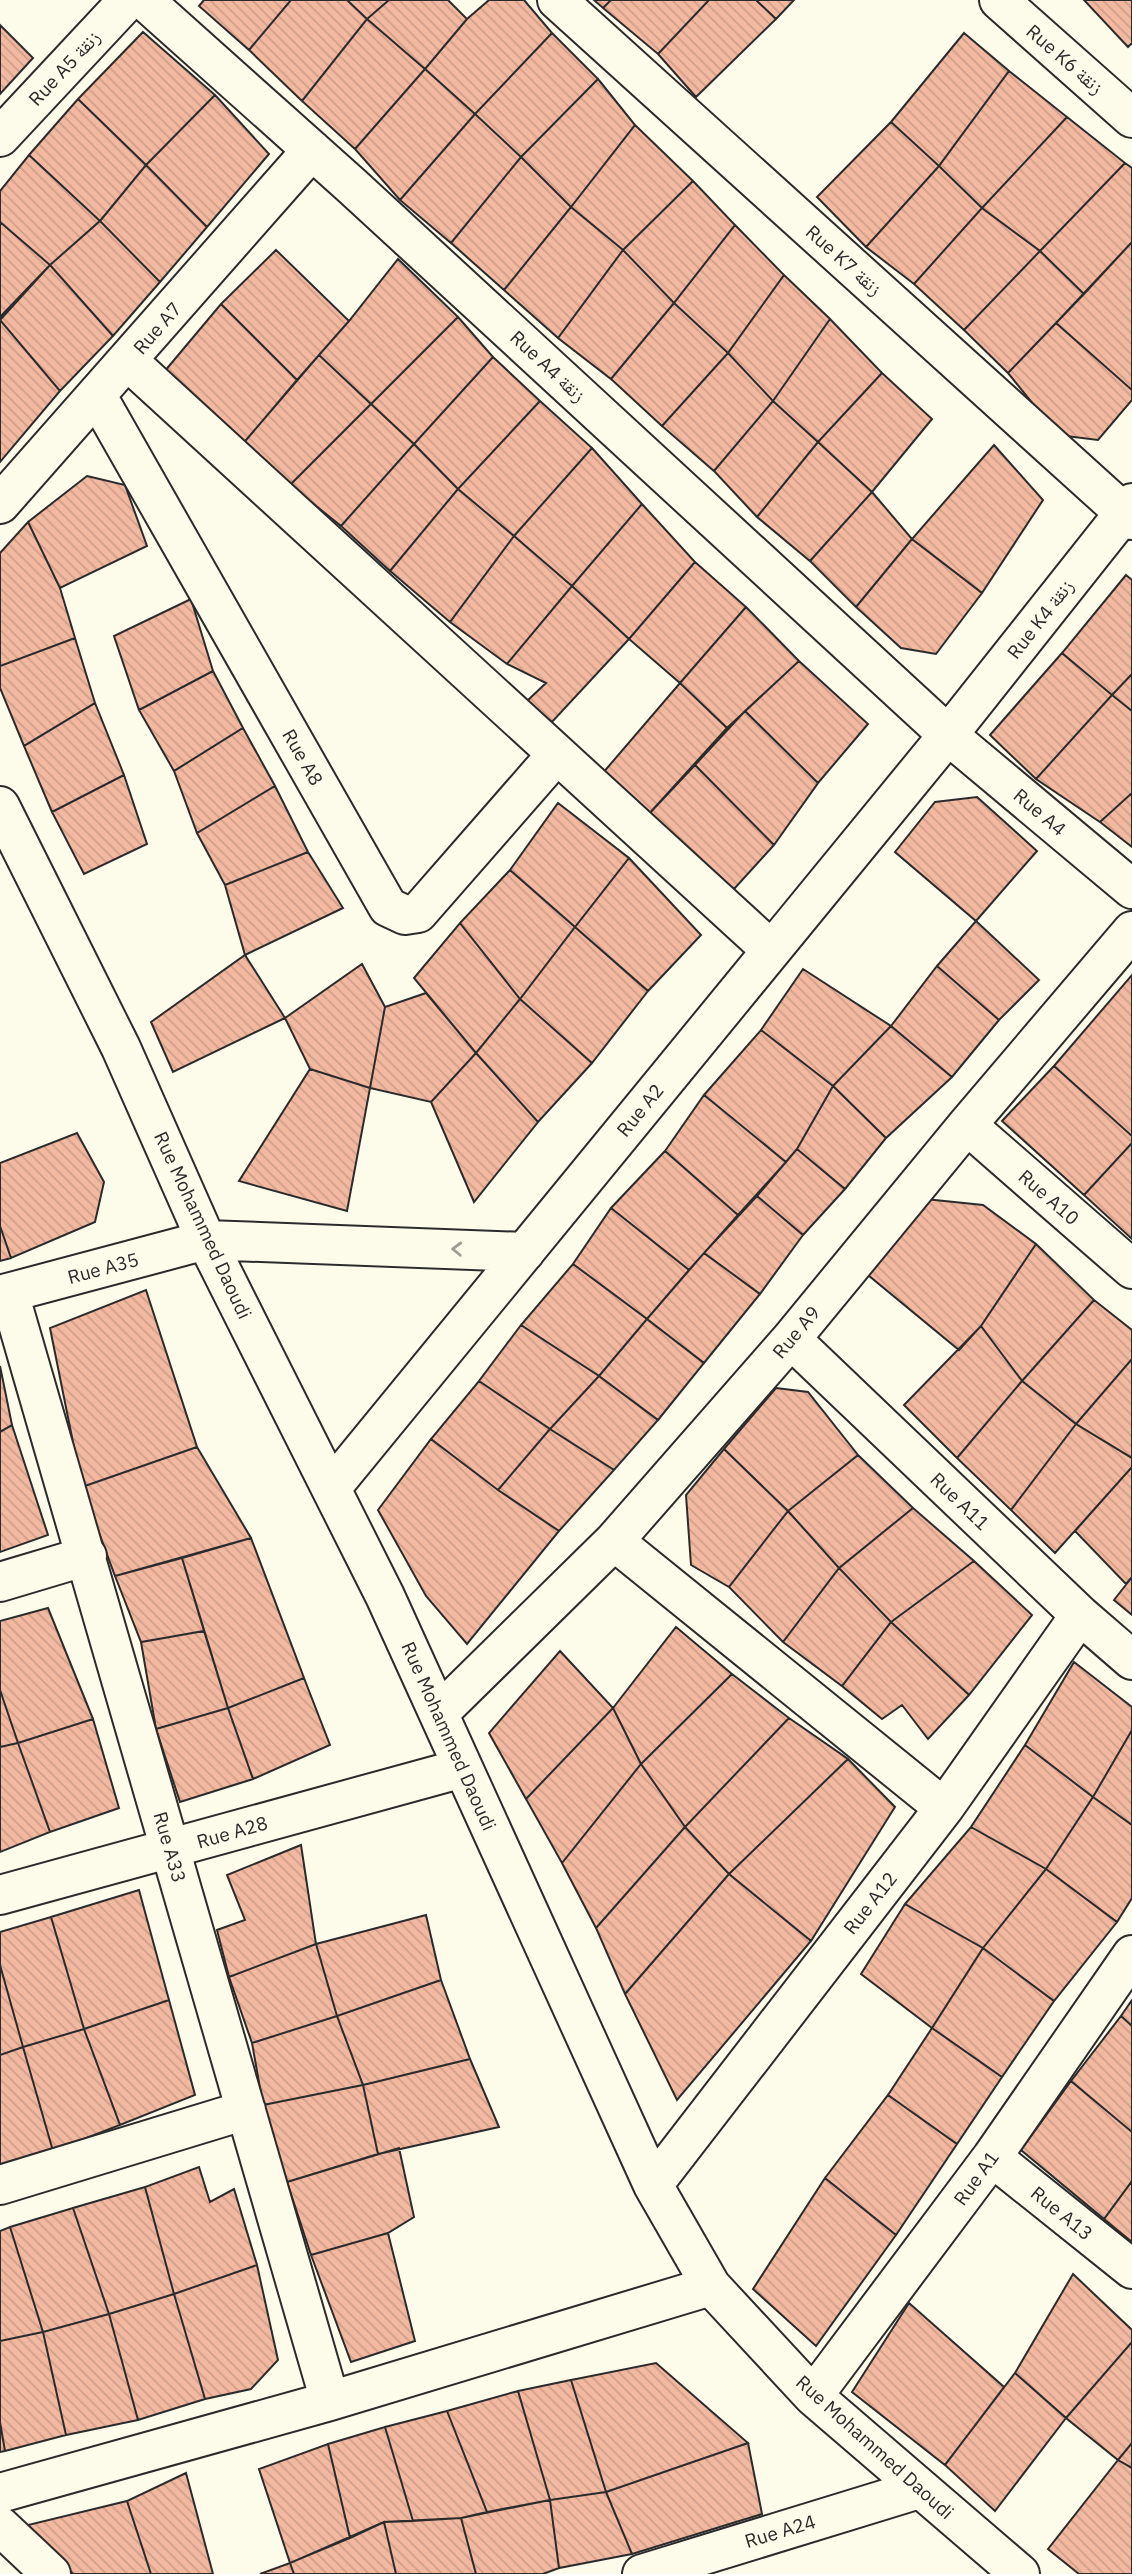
<svg xmlns="http://www.w3.org/2000/svg" width="1132" height="2574" font-family="'IBM Plex Sans','Noto Naskh Arabic',sans-serif">
<defs>
<pattern id="building-back-hatch" width="6" height="6" patternUnits="userSpaceOnUse" patternTransform="scale(1.75)"><rect width="6" height="6" fill="#f2b8a0"/><path d="M-1 5l2 2M0 0l6 6M5-1l2 2" fill="none" stroke="#d09e8a"/></pattern>
</defs>
<rect width="100%" height="100%" fill="#fdfbea"/>
<path fill="url(#building-back-hatch)" stroke="#2b2b2b" stroke-width="2" d="M204 0H291L249 50 199 6Z
M291 0H347L367 19 302 101 249 50Z
M347 0H389L367 19Z
M389 0H448L467 19 425 69 367 19Z
M489 0H524L552 33 475 114 425 69 467 19Z
M594 0H611L603 8Z
M611 0H709L658 54 603 8Z
M709 0H756L776 19 696 97 658 54Z
M756 0H794L776 19Z
M1084 0H1132V43L1128 47Z
M367 19 425 69 355 149 302 101Z
M0 25 33 58 0 94Z
M143 32 215 95 146 165 78 99Z
M552 33 598 79 521 157 475 114Z
M964 33 1009 71 939 166 891 122Z
M425 69 475 114 400 200 355 149Z
M1009 71 1067 117 982 208 939 166Z
M598 79 635 125 571 207 521 157Z
M215 95 269 154 207 227 146 165Z
M78 99 146 165 100 221 29 155Z
M475 114 521 157 451 243 400 200Z
M1067 117 1125 163 1040 251 982 208Z
M891 122 939 166 866 247 817 197Z
M635 125 693 181 623 250 571 207Z
M29 155 100 221 50 265 0 222V191Z
M521 157 571 207 504 290 451 243Z
M1125 163 1132 168V242L1084 294 1040 251Z
M146 165 207 227 160 282 100 221Z
M939 166 982 208 914 284 866 247Z
M693 181 735 225 674 303 623 250Z
M571 207 623 250 558 338 504 290Z
M982 208 1040 251 964 330 914 284Z
M100 221 160 282 113 336 50 265Z
M0 222 50 265 0 317Z
M735 225 784 275 728 353 674 303Z
M1132 242V390L1056 323Z
M276 250 349 321 297 380 221 304Z
M623 250 674 303 611 379 558 338Z
M1040 251 1084 294 1008 373 964 330Z
M398 259 458 317 371 404 319 355 349 321Z
M50 265 113 336 60 391 0 320Z
M784 275 830 319 773 401 728 353Z
M674 303 728 353 662 426 611 379Z
M221 304 297 380 241 446 164 372Z
M458 317 493 357 414 444 371 404Z
M830 319 882 373 818 442 773 401Z
M0 320 60 391 0 462Z
M1056 323 1132 390V400L1098 440 1058 435 1008 373Z
M728 353 773 401 714 471 662 426Z
M319 355 371 404 290 485 241 446Z
M493 357 540 401 458 489 414 444Z
M882 373 932 419 872 492 818 442Z
M540 401 592 448 514 536 458 489Z
M773 401 818 442 757 517 714 471Z
M371 404 414 444 341 526 290 485Z
M818 442 872 492 810 561 757 517Z
M414 444 458 489 390 571 341 526Z
M994 445 1043 500 982 593 912 539Z
M592 448 642 504 572 586 514 536Z
M87 476 125 485 147 546 60 588 28 522Z
M458 489 514 536 450 622 390 571Z
M872 492 912 539 856 607 810 561Z
M642 504 695 562 629 639 572 586Z
M28 522 60 588 75 638 0 666V553Z
M514 536 572 586 507 664 450 622Z
M912 539 982 593 936 654 901 648 856 607Z
M695 562 746 607 680 683 629 639Z
M1126 575 1132 580V674L1112 695 1062 653Z
M572 586 629 639 552 722 526 702 546 683 507 664Z
M191 599 213 671 139 710 114 636Z
M746 607 799 661 727 728 680 683Z
M75 638 95 703 24 746 0 688V666Z
M1062 653 1112 695 1036 779 990 735Z
M799 661 868 724 818 783 745 711Z
M213 671 243 728 174 771 139 710Z
M1132 674V711L1112 695Z
M680 683 727 728 647 816 602 774Z
M1112 695 1132 711V793L1100 822 1036 779Z
M95 703 124 775 52 812 24 746Z
M745 711 818 783 774 845 695 765Z
M243 728 275 786 197 833 174 771Z
M695 765 774 845 735 888 713 887 647 816Z
M124 775 147 844 84 874 52 812Z
M275 786 308 852 225 885 197 833Z
M1132 793V847L1100 822Z
M977 797 1037 851 976 921 895 852 935 802Z
M558 803 629 858 575 927 510 870Z
M308 852 343 908 245 955 225 885Z
M629 858 701 935 648 991 575 927Z
M510 870 575 927 520 999 460 923Z
M976 921 1039 980 999 1020 937 966Z
M460 923 520 999 476 1053 414 978Z
M575 927 648 991 592 1063 520 999Z
M245 955 285 1018 173 1072 151 1022Z
M362 964 385 1007 370 1088 310 1069 285 1018Z
M937 966 999 1020 952 1077 891 1026Z
M803 969 891 1026 833 1086 761 1030Z
M1132 975V1136L1054 1066Z
M426 993 476 1053 431 1102 370 1088 385 1007Z
M520 999 592 1063 538 1122 476 1053Z
M891 1026 952 1077 886 1138 833 1086Z
M761 1030 833 1086 797 1149 786 1162 704 1095Z
M476 1053 538 1122 474 1202 431 1102Z
M1054 1066 1132 1136V1143L1084 1195 1002 1121Z
M310 1069 370 1088 347 1211 239 1181Z
M833 1086 886 1138 845 1189 797 1149Z
M704 1095 786 1162 738 1215 665 1151Z
M77 1133 104 1182 95 1222 11 1258 0 1226V1163Z
M1132 1143V1239L1084 1195Z
M797 1149 845 1189 803 1235 757 1196Z
M665 1151 738 1215 689 1270 611 1208Z
M757 1196 803 1235 760 1294 704 1253Z
M925 1199 983 1205 1036 1244 981 1326 959 1350 868 1275Z
M611 1208 689 1270 647 1319 573 1264Z
M0 1226 11 1258 0 1261Z
M1036 1244 1094 1300 1022 1381 981 1326Z
M704 1253 760 1294 704 1363 647 1319Z
M573 1264 647 1319 599 1376 521 1325Z
M146 1290 197 1447 82 1487 50 1328Z
M1094 1300 1132 1330V1359L1076 1424 1022 1381Z
M647 1319 704 1363 658 1420 599 1376Z
M521 1325 599 1376 550 1429 479 1381Z
M981 1326 1022 1381 957 1458 904 1405Z
M1132 1359V1458L1076 1424Z
M0 1366 12 1425 0 1432Z
M599 1376 658 1420 614 1470 550 1429Z
M479 1381 550 1429 498 1490 431 1439Z
M1022 1381 1076 1424 1011 1510 957 1458Z
M776 1388 808 1392 858 1455 788 1511 724 1449Z
M1076 1424 1132 1458V1467L1055 1553 1011 1510Z
M12 1425 48 1535 0 1552V1432Z
M550 1429 614 1470 559 1531 498 1490Z
M431 1439 498 1490 559 1531 467 1644 426 1596 378 1510Z
M197 1447 251 1538 115 1576 82 1487Z
M724 1449 788 1511 729 1587 691 1565 686 1495Z
M858 1455 913 1508 839 1568 788 1511Z
M1132 1467V1577L1126 1584 1075 1531Z
M913 1508 974 1561 891 1622 839 1568Z
M788 1511 839 1568 783 1642 729 1587Z
M251 1538 304 1678 228 1708 182 1558Z
M182 1558 204 1631 141 1642 115 1576Z
M974 1561 1032 1615 969 1695 891 1622Z
M839 1568 891 1622 842 1686 783 1642Z
M1132 1577V1615L1114 1600Z
M48 1608 93 1719 18 1743 0 1690V1621Z
M891 1622 969 1695 928 1739 902 1705 882 1719 842 1686Z
M676 1627 732 1674 641 1764 613 1708Z
M204 1631 228 1708 156 1729 141 1642Z
M560 1651 613 1708 526 1799 489 1733Z
M1074 1662 1132 1707V1730L1093 1797 1025 1745Z
M732 1674 789 1718 685 1827 641 1764Z
M304 1678 330 1745 253 1779 228 1708Z
M0 1690 18 1743 0 1747Z
M228 1708 253 1779 180 1802 156 1729Z
M613 1708 641 1764 562 1863 526 1799Z
M789 1718 848 1759 729 1874 685 1827Z
M93 1719 119 1808 50 1832 18 1743Z
M1132 1730V1825L1093 1797Z
M18 1743 50 1832 0 1852V1747Z
M1025 1745 1093 1797 1046 1869 971 1827Z
M848 1759 895 1807 811 1941 729 1874Z
M641 1764 685 1827 596 1928 562 1863Z
M1093 1797 1132 1825V1898L1117 1922 1046 1869Z
M685 1827 729 1874 625 1994 596 1928Z
M971 1827 1046 1869 983 1948 905 1904Z
M301 1845 316 1944 229 1977 217 1930 245 1920 227 1875Z
M1046 1869 1117 1922 1054 2001 983 1948Z
M729 1874 811 1941 677 2100 625 1994Z
M139 1890 169 2000 84 2029 51 1917Z
M905 1904 983 1948 932 2028 861 1974Z
M426 1915 441 1980 337 2016 316 1944Z
M51 1917 84 2029 23 2047 0 1965V1932Z
M316 1944 337 2016 252 2043 229 1977Z
M983 1948 1054 2001 1002 2077 932 2028Z
M0 1965 23 2047 0 2055Z
M441 1980 470 2059 363 2085 337 2016Z
M169 2000 195 2095 120 2125 84 2029Z
M1132 2000V2026L1121 2016Z
M337 2016 363 2085 263 2105 252 2043Z
M1121 2016 1132 2026V2132L1071 2081Z
M932 2028 1002 2077 957 2144 888 2095Z
M84 2029 120 2125 53 2151 23 2047Z
M23 2047 53 2151 0 2165V2055Z
M470 2059 499 2127 378 2154 363 2085Z
M1071 2081 1132 2132V2181L1104 2219 1021 2150Z
M363 2085 378 2154 287 2182 263 2105Z
M888 2095 957 2144 896 2235 825 2178Z
M399 2148 414 2217 388 2233 311 2255 287 2182Z
M199 2167 210 2202 234 2189 257 2265 174 2294 145 2187Z
M825 2178 896 2235 816 2346 753 2289Z
M1132 2181V2242L1104 2219Z
M145 2187 174 2294 109 2314 73 2208Z
M73 2208 109 2314 43 2332 10 2227Z
M10 2227 43 2332 0 2341V2231Z
M388 2233 415 2341 351 2362 311 2255Z
M257 2265 278 2360 251 2389 205 2399 174 2294Z
M1073 2274 1132 2330V2342L1066 2418 1015 2373Z
M174 2294 205 2399 138 2420 109 2314Z
M909 2303 1004 2387 945 2465 852 2392Z
M109 2314 138 2420 66 2435 43 2332Z
M43 2332 66 2435 5 2451 0 2422V2341Z
M1132 2342V2443L1118 2460 1066 2418Z
M656 2363 748 2443 606 2492 571 2380Z
M1015 2373 1066 2418 995 2511 945 2465Z
M571 2380 606 2492 550 2500 518 2391Z
M518 2391 550 2500 487 2512 447 2411Z
M447 2411 487 2512 461 2518 413 2521 385 2427Z
M0 2422 5 2451 0 2452Z
M385 2427 413 2521 384 2522 350 2538 328 2444Z
M748 2443 762 2514 632 2554 606 2492Z
M1132 2443V2468L1118 2460Z
M328 2444 350 2538 290 2563 259 2469Z
M1118 2460 1132 2468V2574H1079L1048 2549Z
M186 2473 213 2574H151L127 2501Z
M606 2492 632 2554 559 2568 550 2500Z
M550 2500 559 2568 543 2574H476L461 2518Z
M127 2501 151 2574H73L28 2525Z
M461 2518 476 2574H396L384 2522Z
M384 2522 396 2574H294L290 2563Z
M290 2563 294 2574H260Z"/>
<g fill="none" stroke-linecap="round" stroke-linejoin="round">
<g stroke="#2b2b2b" stroke-width="42">
<path id="minor" d="M144 0 352 186 948 735 1132 889
M557 0 1132 520
M999 0 1132 118
M0 137 128 0
M128 361 770 949
M97 396 388 907 405 915 418 913 557 754
M0 504 312 150
M0 806 121 1048 206 1240 385 1596 653 2185 711 2286 813 2396 1020 2574
M967 1125 1132 1269
M9 1293 330 2401
M0 1295 206 1240 525 1252
M791 1339 1080 1615 1132 1660
M332 1487 948 735 1132 503
M614 1541 944 1808
M0 1582 87 1556
M439 1713 614 1541 791 1339 967 1125 1132 931
M0 1895 463 1768
M992 2157 1132 2269
M0 2185 246 2110
M653 2185 944 1808 1080 1615
M813 2396 992 2157 1132 1955
M0 2493 330 2401 711 2286
M0 2526 51 2574
M642 2574 919 2489"/>
</g>
<use href="#minor" stroke="#fdfbea" stroke-width="38"/>
</g>
<defs><path id="oneway-chevron" d="M-2-3.5L2.5 0L-2 3.5" fill="none" stroke-width="1.6" stroke-linecap="round" stroke-linejoin="round" transform="scale(1.75)"/></defs>
<use stroke="#9e9d94" href="#oneway-chevron" transform="translate(457 1249) rotate(-178)"/>
<g text-anchor="middle" stroke-width="5" stroke-linejoin="round" paint-order="stroke">
<g font-size="19" fill="#2b2b2b" stroke="#fdfbea">
<text transform="translate(1065 59) rotate(41)" y="7">Rue K6 زنقة</text>
<text transform="translate(64 68) rotate(-47)" y="7">Rue A5 زنقة</text>
<text transform="translate(844 260) rotate(42)" y="7">Rue K7 زنقة</text>
<text transform="translate(157 328) rotate(-49)" y="7">Rue A7</text>
<text transform="translate(548 366) rotate(43)" y="7">Rue A4 زنقة</text>
<text transform="translate(1040 619) rotate(-52)" y="7">Rue K4 زنقة</text>
<text transform="translate(303 757) rotate(60)" y="7">Rue A8</text>
<text transform="translate(1040 812) rotate(40)" y="7">Rue A4</text>
<text transform="translate(640 1110) rotate(-51)" y="7">Rue A2</text>
<text transform="translate(1049 1197) rotate(41)" y="7">Rue A10</text>
<text transform="translate(203 1225) rotate(65)" y="7">Rue Mohammed Daoudi</text>
<text transform="translate(103 1268) rotate(-15)" y="7">Rue A35</text>
<text transform="translate(796 1332) rotate(-50)" y="7">Rue A9</text>
<text transform="translate(960 1501) rotate(44)" y="7">Rue A11</text>
<text transform="translate(449 1736) rotate(66)" y="7">Rue Mohammed Daoudi</text>
<text transform="translate(232 1832) rotate(-16)" y="7">Rue A28</text>
<text transform="translate(170 1847) rotate(74)" y="7">Rue A33</text>
<text transform="translate(870 1903) rotate(-52)" y="7">Rue A12</text>
<text transform="translate(976 2178) rotate(-54)" y="7">Rue A1</text>
<text transform="translate(1062 2213) rotate(39)" y="7">Rue A13</text>
<text transform="translate(875 2447) rotate(42)" y="7">Rue Mohammed Daoudi</text>
<text transform="translate(780 2531) rotate(-17)" y="7">Rue A24</text>
</g>
</g>
</svg>
